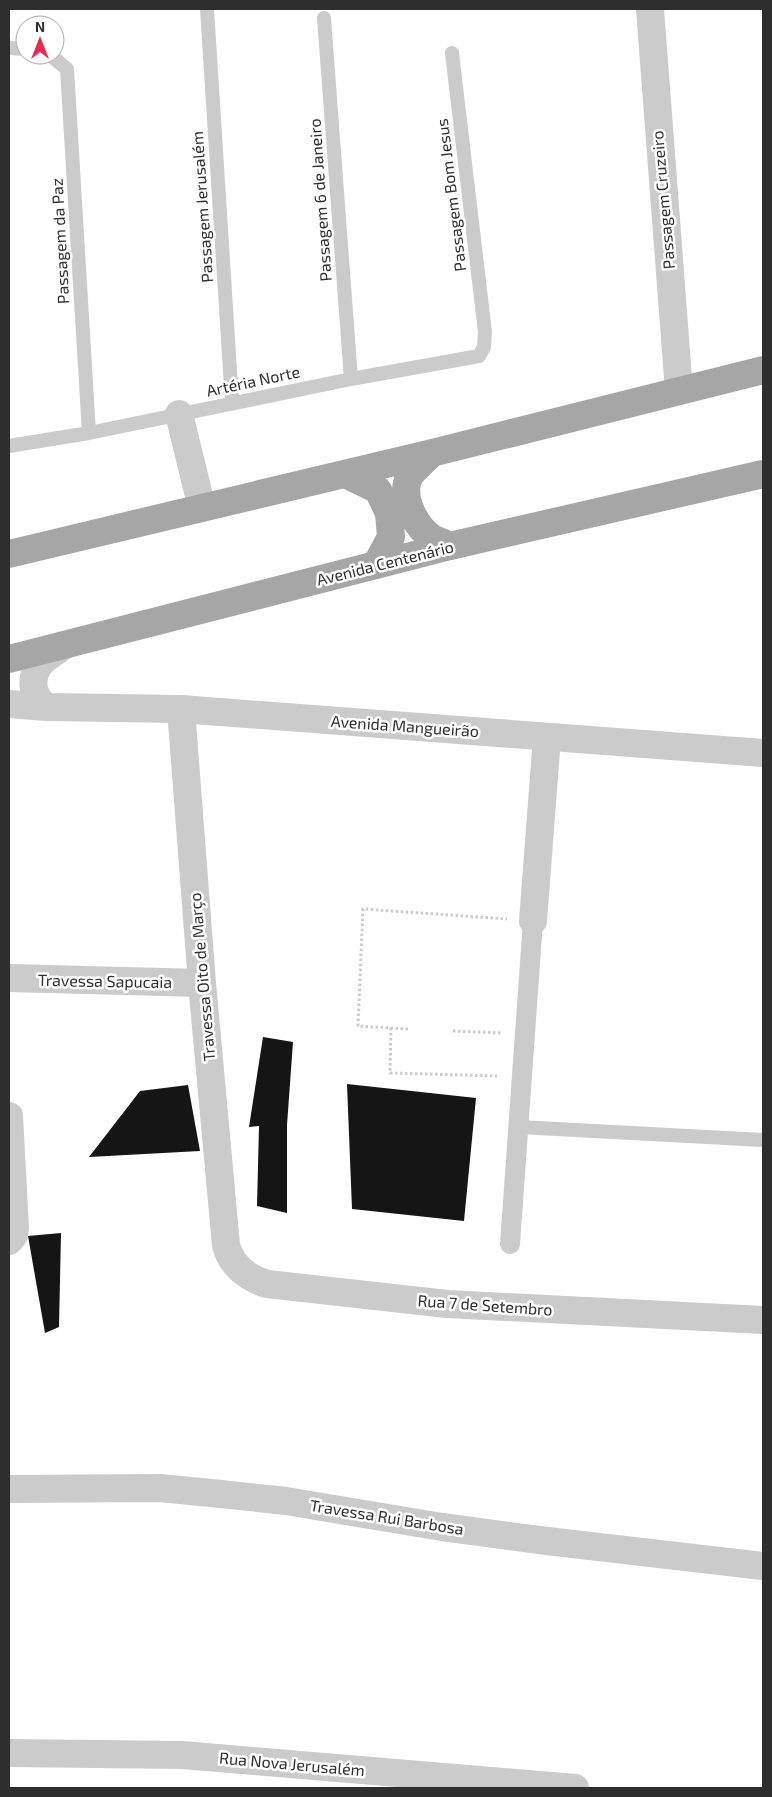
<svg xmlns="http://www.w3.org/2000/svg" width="772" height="1797" font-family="'Exo 2',sans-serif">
<rect width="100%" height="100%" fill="#fff"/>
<path fill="#151515" d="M263 1037 293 1042 287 1125V1213L257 1206 259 1126 249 1127Z
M347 1084 476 1098 464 1221 352 1209Z
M188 1085 200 1151 89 1157 140 1091Z
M61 1233 59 1327 45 1333 28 1236Z"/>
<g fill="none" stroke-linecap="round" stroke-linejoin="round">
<path stroke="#cbcbcb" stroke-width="3" stroke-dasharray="2.5 2.5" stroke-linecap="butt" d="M391 1028 390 1073 497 1076
M408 1029 358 1026 363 909 507 919
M453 1031 502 1033"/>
<path stroke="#cbcbcb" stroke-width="14" d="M207 9 232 402
M324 18 351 379
M9 48 25 49
M50 55 67 69 89 433
M9 446 89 433 351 379 479 356 484 347 485 332 452 53
M519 1127 763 1140"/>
<path stroke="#cbcbcb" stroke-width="20" d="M510 1244 533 921"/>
<path stroke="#cbcbcb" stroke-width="28" d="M650 9 679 391
M179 414 202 508
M181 709 202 983 226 1245C231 1265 247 1278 267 1284L447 1304 763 1320
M533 921 547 737
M9 978 202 983
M9 1116 15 1228 14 1235 9 1241
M9 1489 160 1488 221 1494 286 1501 442 1527 547 1541 763 1566
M9 1753 182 1755 575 1788"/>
<path stroke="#cbcbcb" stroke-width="28" d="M9 704 47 707 181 709 763 753
M47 707C32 697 29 679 40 664 46 657 56 652 63 646"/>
<path stroke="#a6a6a6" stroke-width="28" d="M432 453C425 460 408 474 407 483 403 502 416 527 432 538 438 541 444 543 450 546
M345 474 378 490 389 513 391 537 376 565
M9 554 432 453 763 370
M9 659 450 546 763 474"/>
</g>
<g text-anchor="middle" stroke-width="5" stroke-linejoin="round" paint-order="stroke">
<g font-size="16" fill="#2e2e2e" stroke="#fff">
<text transform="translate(451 195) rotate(-97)" y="6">Passagem Bom Jesus</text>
<text transform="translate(320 200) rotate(-94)" y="6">Passagem 6 de Janeiro</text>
<text transform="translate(663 200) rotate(-95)" y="6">Passagem Cruzeiro</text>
<text transform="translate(202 207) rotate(-94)" y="6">Passagem Jerusalém</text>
<text transform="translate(60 241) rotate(-93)" y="6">Passagem da Paz</text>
<text transform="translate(253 381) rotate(-12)" y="6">Artéria Norte</text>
<text transform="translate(385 563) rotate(-14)" y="6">Avenida Centenário</text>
<text transform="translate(405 726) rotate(4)" y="6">Avenida Mangueirão</text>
<text transform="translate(202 977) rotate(-95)" y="6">Travessa Oito de Março</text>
<text transform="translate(105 981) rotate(1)" y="6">Travessa Sapucaia</text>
<text transform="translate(485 1305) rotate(4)" y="6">Rua 7 de Setembro</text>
<text transform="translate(387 1517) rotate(9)" y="6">Travessa Rui Barbosa</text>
<text transform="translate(292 1764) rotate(5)" y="6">Rua Nova Jerusalém</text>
</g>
</g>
<rect width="772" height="1797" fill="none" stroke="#2e2e2e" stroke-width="20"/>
<g transform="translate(40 40)"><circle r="24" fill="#ffffff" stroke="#ababab"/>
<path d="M0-4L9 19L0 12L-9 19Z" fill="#ea2a50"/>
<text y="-8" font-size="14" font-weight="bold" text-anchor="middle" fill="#2e2e2e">N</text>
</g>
</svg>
